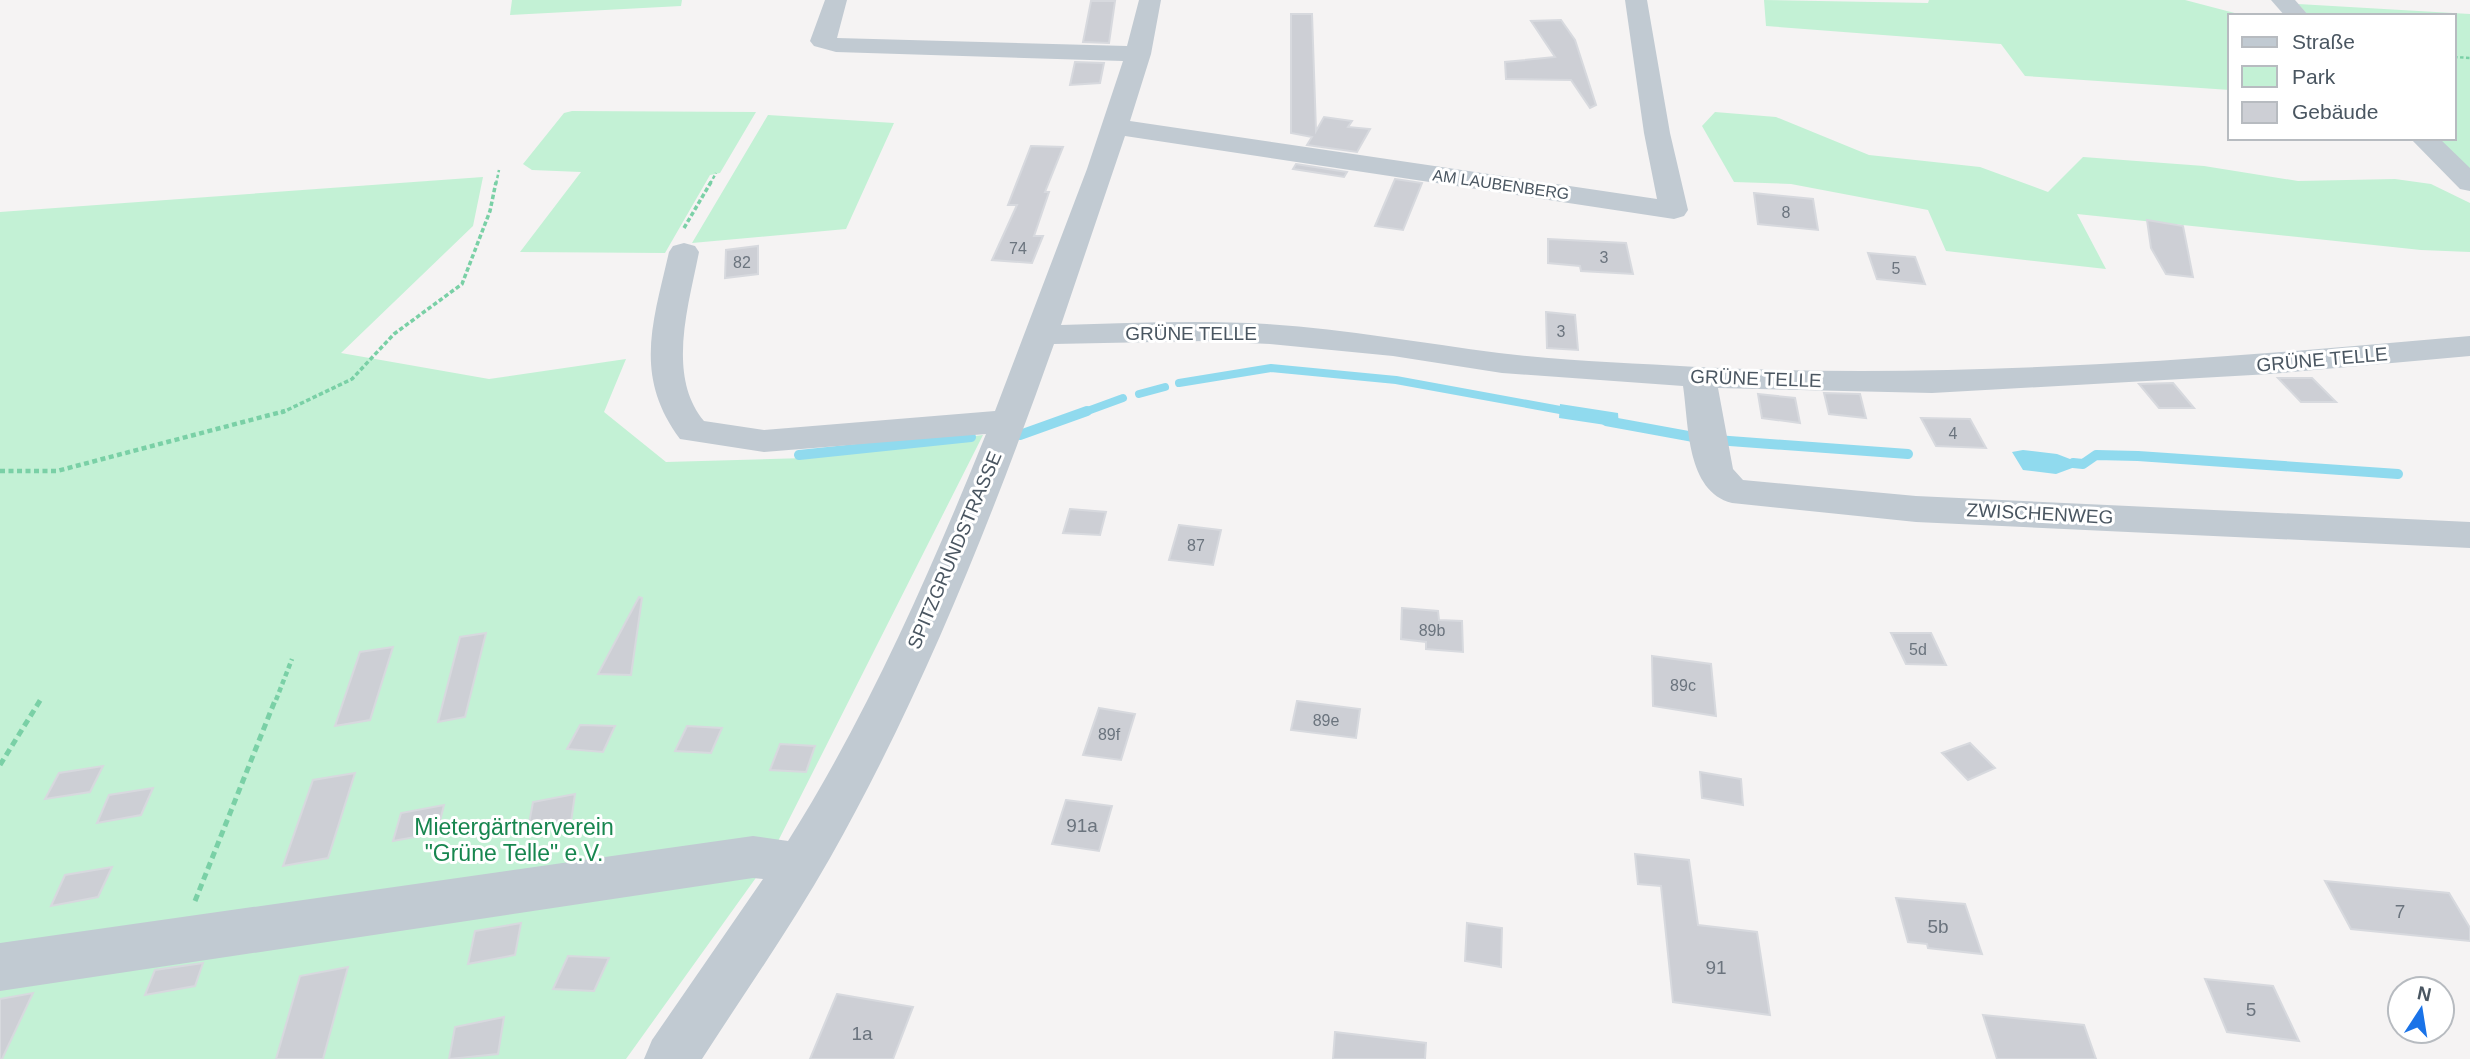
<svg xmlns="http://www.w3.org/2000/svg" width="2470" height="1059" font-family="Helvetica,sans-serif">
<rect width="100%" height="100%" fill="#f5f3f3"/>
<path fill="#c3f1d5" d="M512 0H682L681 6 510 15Z
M1764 0 1928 3 1929 0H2185L2246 16H2230V90L2025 76 2001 44 1766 26Z
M2298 4 2470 14V173L2433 138H2454V16H2309Z
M572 111 756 112 720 173 710 175 665 253 520 252 581 172 532 170 523 164 564 113Z
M1715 112 1776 117 1869 155 1980 167 2048 192 2083 157 2204 166 2298 181 2395 179 2431 184 2470 203V252L2421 250 2077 214 2106 269 1946 251 1928 210 1791 184 1734 182 1702 126Z
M768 115 894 123 846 229 692 243Z
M483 177 473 226 341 353 489 379 626 359 604 412 666 462 805 458 983 435 768 861 626 1059H0V212Z"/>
<path fill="#90daee" d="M1560 404 1618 413 1619 427 1559 418Z
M2023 450 2057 454 2083 464 2056 474 2023 470 2012 452Z"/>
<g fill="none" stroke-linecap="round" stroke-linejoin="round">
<path stroke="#90daee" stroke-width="8" d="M1179 383 1271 368 1396 380 1571 412
M1139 394 1165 387
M1082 413 1123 398"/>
<path stroke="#90daee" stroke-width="10" d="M1566 411 1571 412
M1606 421 1699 438
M1020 435 1087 411
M1716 440 1908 454
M799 455 971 437
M2073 463 2083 464 2096 455 2138 456 2398 474"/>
</g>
<path fill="#cdcfd5" stroke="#d7d9de" stroke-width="2" d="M1091 1H1115L1109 43 1083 42Z
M1291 14H1312L1316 131 1324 117 1352 121 1348 127 1370 129 1357 152 1307 145 1312 137 1291 133Z
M1561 20 1575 40 1596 105 1590 108 1571 80 1506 79 1505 62 1555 57 1531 21Z
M1075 62 1104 63 1100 83 1070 85Z
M1031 146 1063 147 1045 192H1049L1034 236H1043L1032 263 992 260 1017 205H1008Z
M1296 164 1347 172 1344 177 1293 169Z
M1395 179 1422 183 1403 230 1375 226Z
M1754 193 1813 199 1818 230 1758 224Z
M2147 220 2183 226 2193 277 2166 274 2151 248Z
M1548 239 1626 243 1633 274 1581 271 1580 266 1548 263Z
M758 246V274L725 278 726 250Z
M1868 253 1915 257 1925 284 1877 279Z
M1546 312 1575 315 1578 350 1547 348Z
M2278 378H2312L2336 402H2301Z
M2173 383 2194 408H2159L2139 384Z
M1824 393 1860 394 1866 418 1829 414Z
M1758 394 1795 398 1800 423 1762 418Z
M1921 418 1970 419 1986 448 1936 446Z
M1070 509 1106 512 1100 535 1063 533Z
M1179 525 1221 530 1213 565 1169 560Z
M639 597 642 598 631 675 598 674Z
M1402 608 1438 611 1439 620 1462 621 1463 652 1426 649V642L1401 639Z
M486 633 465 717 438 722 460 637Z
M1891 633H1931L1946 665 1906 664Z
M393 647 370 720 335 726 360 652Z
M1652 656 1711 664 1716 716 1653 706Z
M1297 701 1360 709 1356 738 1291 730Z
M1099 708 1135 714 1121 760 1083 755Z
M580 725 615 726 603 752 567 749Z
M687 726 722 728 711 753 675 751Z
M1970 743 1995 768 1968 780 1942 753Z
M780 744 815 746 806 772 770 770Z
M103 766 90 792 45 799 59 773Z
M1700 772 1741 779 1743 805 1702 798Z
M355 773 328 858 283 866 313 780Z
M153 788 141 815 97 823 109 795Z
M575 794 571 822 528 829 533 802Z
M1066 800 1112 806 1099 851 1052 844Z
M444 805 437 833 393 841 401 813Z
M1635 854 1689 860 1698 925 1757 932 1770 1015 1673 1002 1661 886 1638 884Z
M112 867 98 897 51 906 65 875Z
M2325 881 2449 893 2470 928V941L2351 929Z
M1896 898 1965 904 1982 954 1928 948 1927 944 1908 942Z
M521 923 515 955 468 964 475 931Z
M1467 923 1502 928 1501 967 1465 961Z
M568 956 609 958 594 991 553 989Z
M203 963 195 986 145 995 155 970Z
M348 967 323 1059H276L300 976Z
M2205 979 2273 986 2299 1041 2227 1032Z
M33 993 2 1059H0V999Z
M837 994 913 1007 893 1059H810Z
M1983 1015 2084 1025 2096 1059H1997Z
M504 1017 498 1054 449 1059 455 1027Z
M1335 1032 1426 1043 1425 1059H1333Z"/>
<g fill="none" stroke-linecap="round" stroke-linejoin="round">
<path stroke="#7ad0a6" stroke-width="2.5" stroke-dasharray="3.5 2.5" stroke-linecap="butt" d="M2454 57 2470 58
M496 184 499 170
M710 184 716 173"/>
<path stroke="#7ad0a6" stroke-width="3.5" stroke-dasharray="4.5 2.5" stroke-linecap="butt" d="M684 228 711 182
M281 413 352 379 394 334 462 284 490 211 496 182"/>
<path stroke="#7ad0a6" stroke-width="4.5" stroke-dasharray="5 3.5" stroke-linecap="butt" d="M0 471H57L285 411
M276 700 292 659"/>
<path stroke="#7ad0a6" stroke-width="5" stroke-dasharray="7 4.5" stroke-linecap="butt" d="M0 765 41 699
M195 901 276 698"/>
<path fill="#c1cad2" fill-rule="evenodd" d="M825 0H847L837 38 1127 46 1139 0H1161L1151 54 1130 121 1657 199 1644 133 1625 0H1647L1670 133 1688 210 1684 216 1674 219 1125 136 1061 325C1130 323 1198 320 1267 324 1345 329 1422 343 1499 353 1564 361 1632 363 1697 367 1955 380 2213 359 2470 336V356L2270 374 1932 393 1718 388 1733 469 1743 480 1916 496 2470 522V548L1916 522 1732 503C1686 491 1689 425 1683 386L1502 373 1393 356 1270 344 1204 341 1054 344C991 521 922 695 830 858 791 927 745 992 702 1059H644L652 1040 763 879 753 878 0 991V943L753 836 788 841C868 714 930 573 986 434L764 452 680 439C633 376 653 322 669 252L673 246 684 243 695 246 699 252C689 304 666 376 704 421L764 430 995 411 1087 169 1123 61 836 52 814 46 810 41Z
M2271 0H2295L2309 16H2285Z
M2410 138H2439L2470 168V191L2460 189Z"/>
</g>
<g text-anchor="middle" stroke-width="6" stroke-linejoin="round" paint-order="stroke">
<g font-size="16" fill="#4a5661" stroke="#fff">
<text transform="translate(1501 184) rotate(8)" y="6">AM LAUBENBERG</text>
</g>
<g font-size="16" fill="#6b747e">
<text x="1786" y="218">8</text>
<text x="1018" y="254">74</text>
<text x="1604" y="263">3</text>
<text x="742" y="268">82</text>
<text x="1896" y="274">5</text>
<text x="1561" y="337">3</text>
<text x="1953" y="439">4</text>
<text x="1196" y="551">87</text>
<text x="1432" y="636">89b</text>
<text x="1918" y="655">5d</text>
<text x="1683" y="691">89c</text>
<text x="1326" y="726">89e</text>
<text x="1109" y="740">89f</text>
</g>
<g font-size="19" fill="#4a5661" stroke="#fff">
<text x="1191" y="340">GRÜNE TELLE</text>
<text transform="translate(2322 359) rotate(-5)" y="7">GRÜNE TELLE</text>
<text transform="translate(1756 378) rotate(2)" y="7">GRÜNE TELLE</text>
<text transform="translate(2040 513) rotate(3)" y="7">ZWISCHENWEG</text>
<text transform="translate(954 550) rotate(-67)" y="7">SPITZGRUNDSTRASSE</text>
</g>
<g font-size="19" fill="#6b747e">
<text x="1082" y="832">91a</text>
<text x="2400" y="918">7</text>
<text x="1938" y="933">5b</text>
<text x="1716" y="974">91</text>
<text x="2251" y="1016">5</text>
<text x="862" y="1040">1a</text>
</g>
<g font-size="23" fill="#17864f" stroke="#fff">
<text x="514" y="835">Mietergärtnerverein<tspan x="514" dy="26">"Grüne Telle" e.V.</tspan></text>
</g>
</g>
<rect x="2228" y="14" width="228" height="126" fill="#ffffff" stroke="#b7bbc0" stroke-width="2"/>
<rect x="2242" y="37" width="35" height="10" fill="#c1cad2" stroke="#b7bbc0" stroke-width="2"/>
<text x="2292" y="49" font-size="21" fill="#4a5661">Straße</text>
<rect x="2242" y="66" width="35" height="21" fill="#c3f1d5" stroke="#b7bbc0" stroke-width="2"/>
<text x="2292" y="84" font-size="21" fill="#4a5661">Park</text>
<rect x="2242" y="102" width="35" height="21" fill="#cdcfd5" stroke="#b7bbc0" stroke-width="2"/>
<text x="2292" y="119" font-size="21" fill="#4a5661">Gebäude</text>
<g transform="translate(2421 1010) rotate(12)"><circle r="33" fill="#ffffff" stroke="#b7bbc0" stroke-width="2"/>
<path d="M0-5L12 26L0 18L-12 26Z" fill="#1a73e8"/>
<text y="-10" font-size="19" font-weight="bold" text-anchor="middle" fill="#4a5661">N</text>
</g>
</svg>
